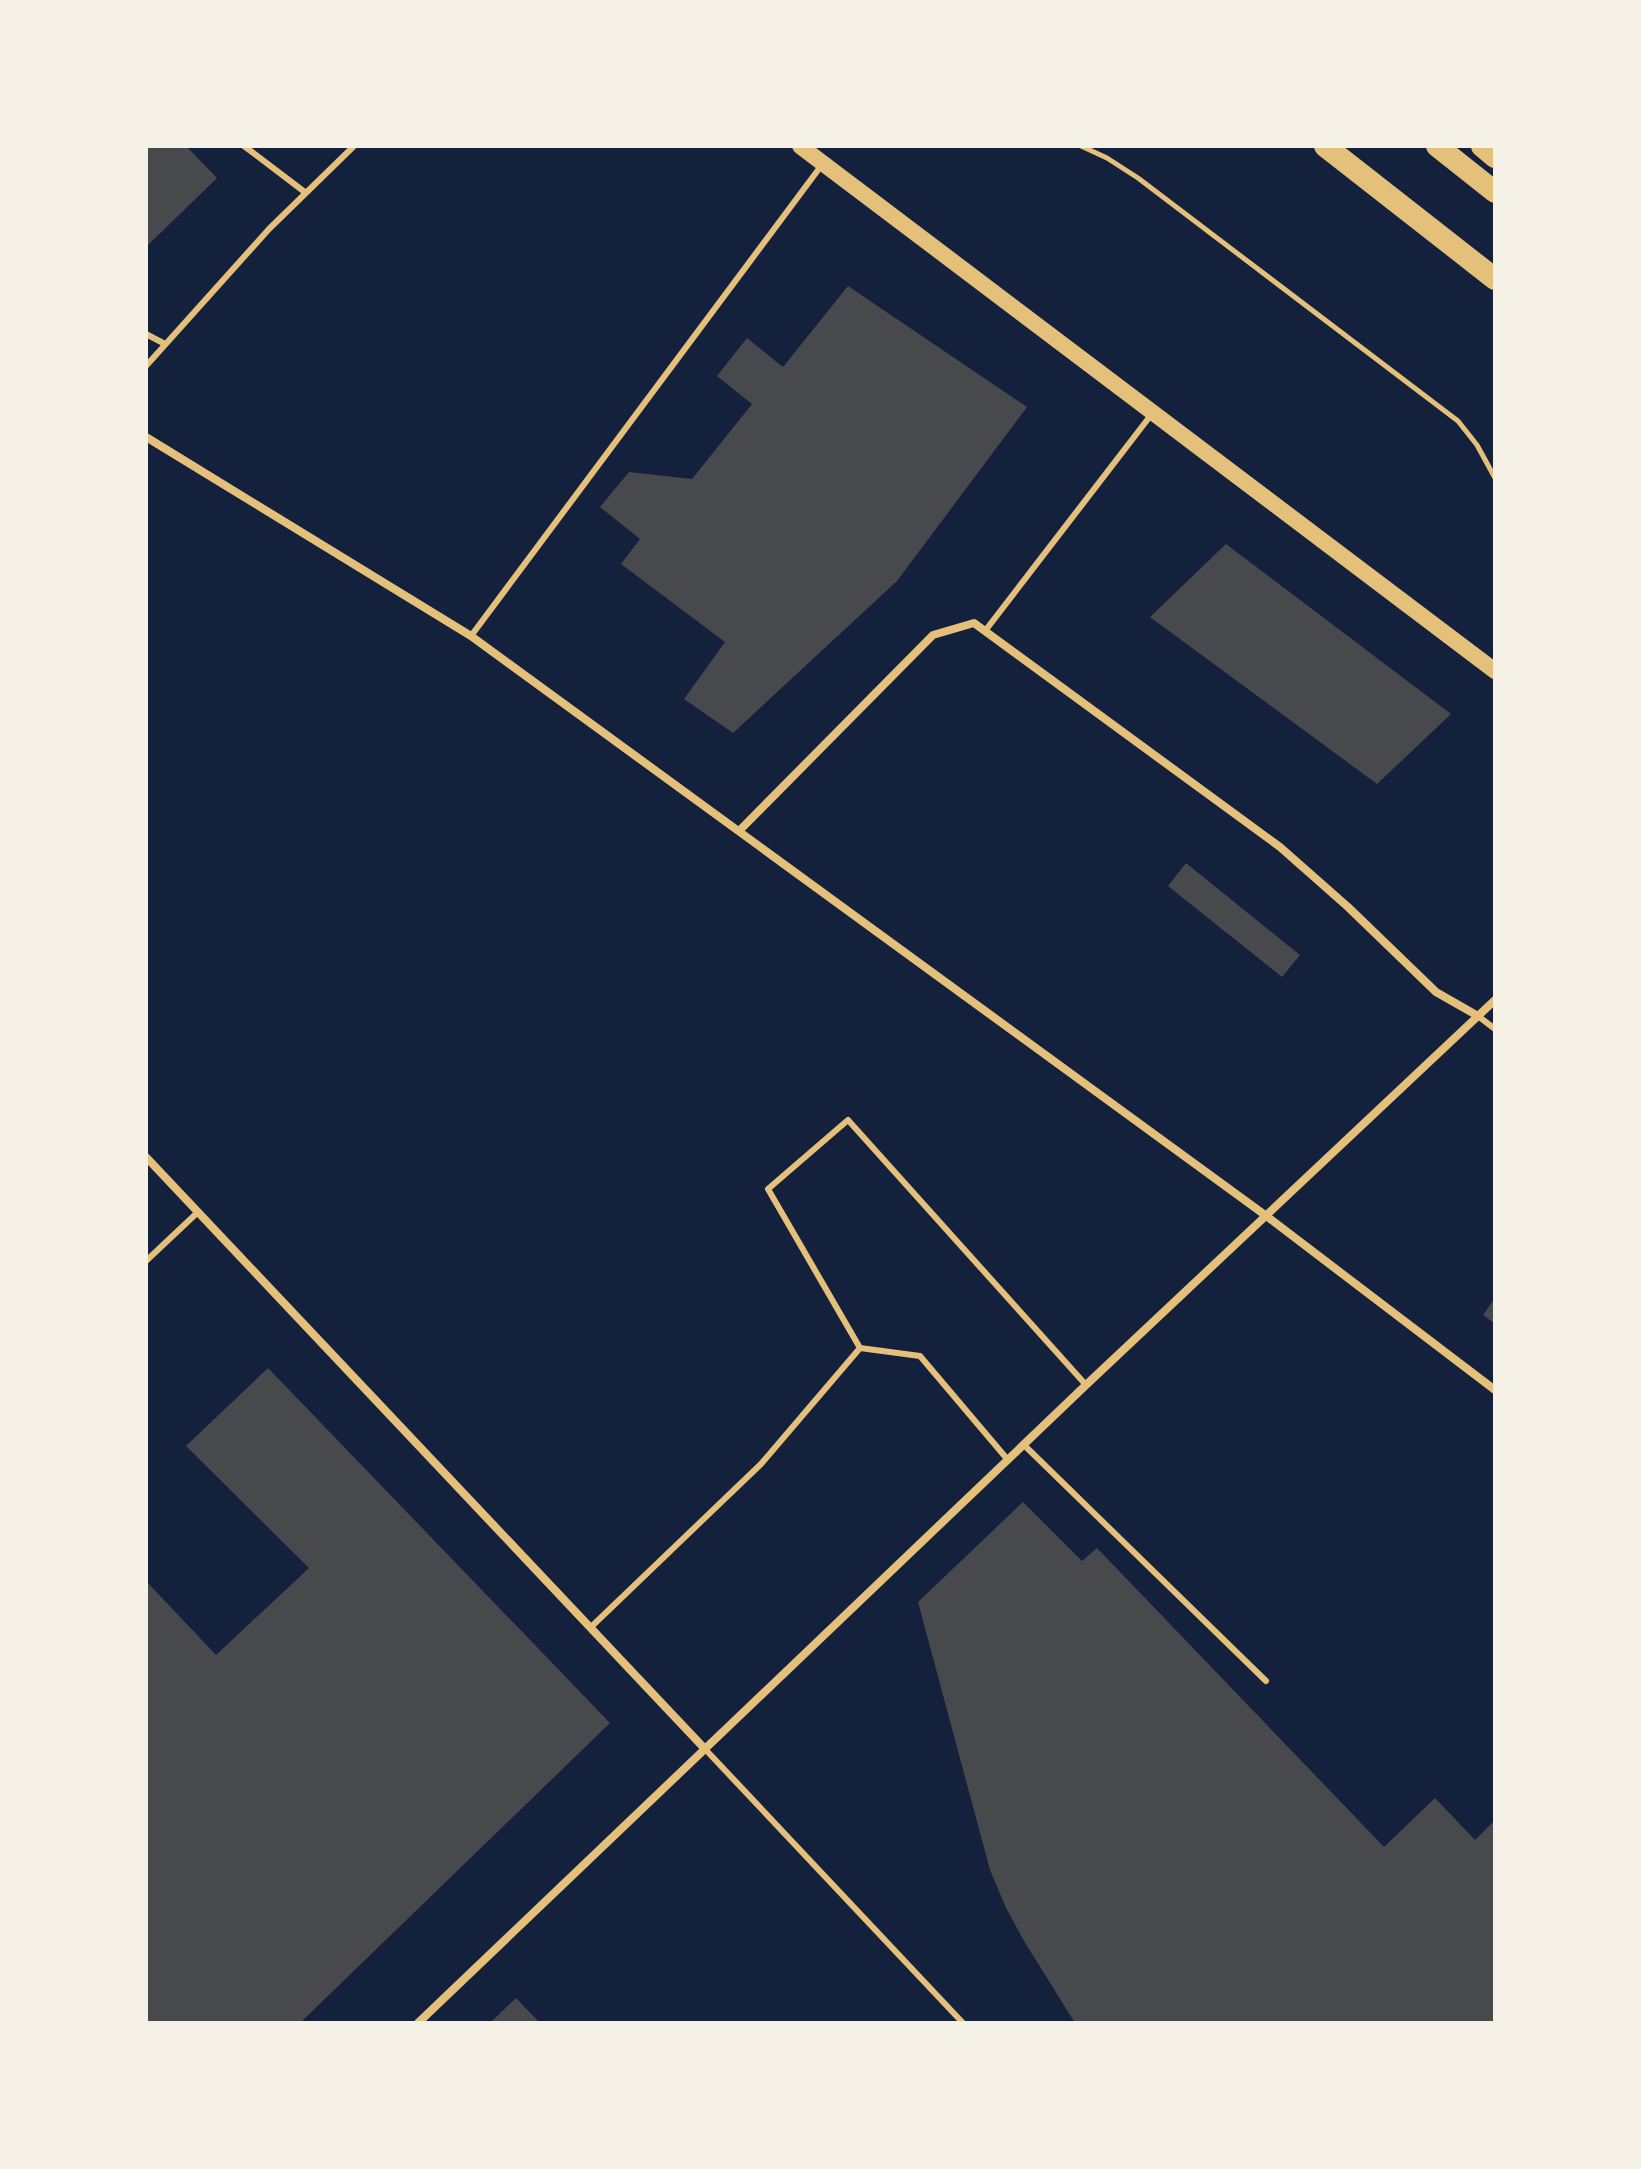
<svg xmlns="http://www.w3.org/2000/svg" width="1641" height="2169" font-family="Barlow,sans-serif">
<rect width="100%" height="100%" fill="#14213d"/>
<path fill="#48494c" d="M146 146H186L217 178 146 247Z
M848 286 1027 407 897 581 733 733 684 699 725 642 621 564 640 539 600 507 629 472 692 479 752 404 717 376 747 338 783 367Z
M1226 544 1451 714 1377 784 1150 617Z
M1186 863 1300 955 1282 977 1168 886Z
M1495 1298V1324L1483 1315Z
M268 1368 610 1723 300 2023H146V1581L216 1655 309 1568 186 1446Z
M1023 1502 1082 1561 1097 1548 1384 1847 1435 1798 1475 1840 1495 1820V2023H1075L1024 1941 1006 1908 990 1870 918 1602Z
M516 1998 540 2023H490Z"/>
<g fill="none" stroke-linecap="round" stroke-linejoin="round">
<path stroke="#e5c07b" stroke-width="5" d="M1081 146 1107 158 1138 178 1458 421 1477 445 1495 478"/>
<path stroke="#e5c07b" stroke-width="6" d="M244 146 306 193
M146 334 165 344
M146 366 269 229 354 146
M985 631 1151 415
M471 636 821 166
M1478 1016 1495 1029
M146 1261 198 1212
M860 1348 768 1189 848 1120 1086 1385
M1024 1445 1266 1681
M590 1628 761 1464 860 1348 920 1356 1008 1460
M705 1749 963 2023"/>
<path stroke="#e5c07b" stroke-width="8" d="M146 437 471 636 1265 1215 1495 1390
M739 831 933 635 974 623 1280 847 1348 907 1436 992 1478 1016
M146 1157 705 1749
M418 2023 1086 1385 1495 1000"/>
<path stroke="#e5c07b" stroke-width="16" d="M800 146 1495 671"/>
<path stroke="#e5c07b" stroke-width="22" d="M1325 146 1495 279
M1437 146 1495 192
M1482 146 1495 157"/>
</g>
<rect width="1641" height="2169" fill="none" stroke="#f6f1e7" stroke-width="296"/>
</svg>
